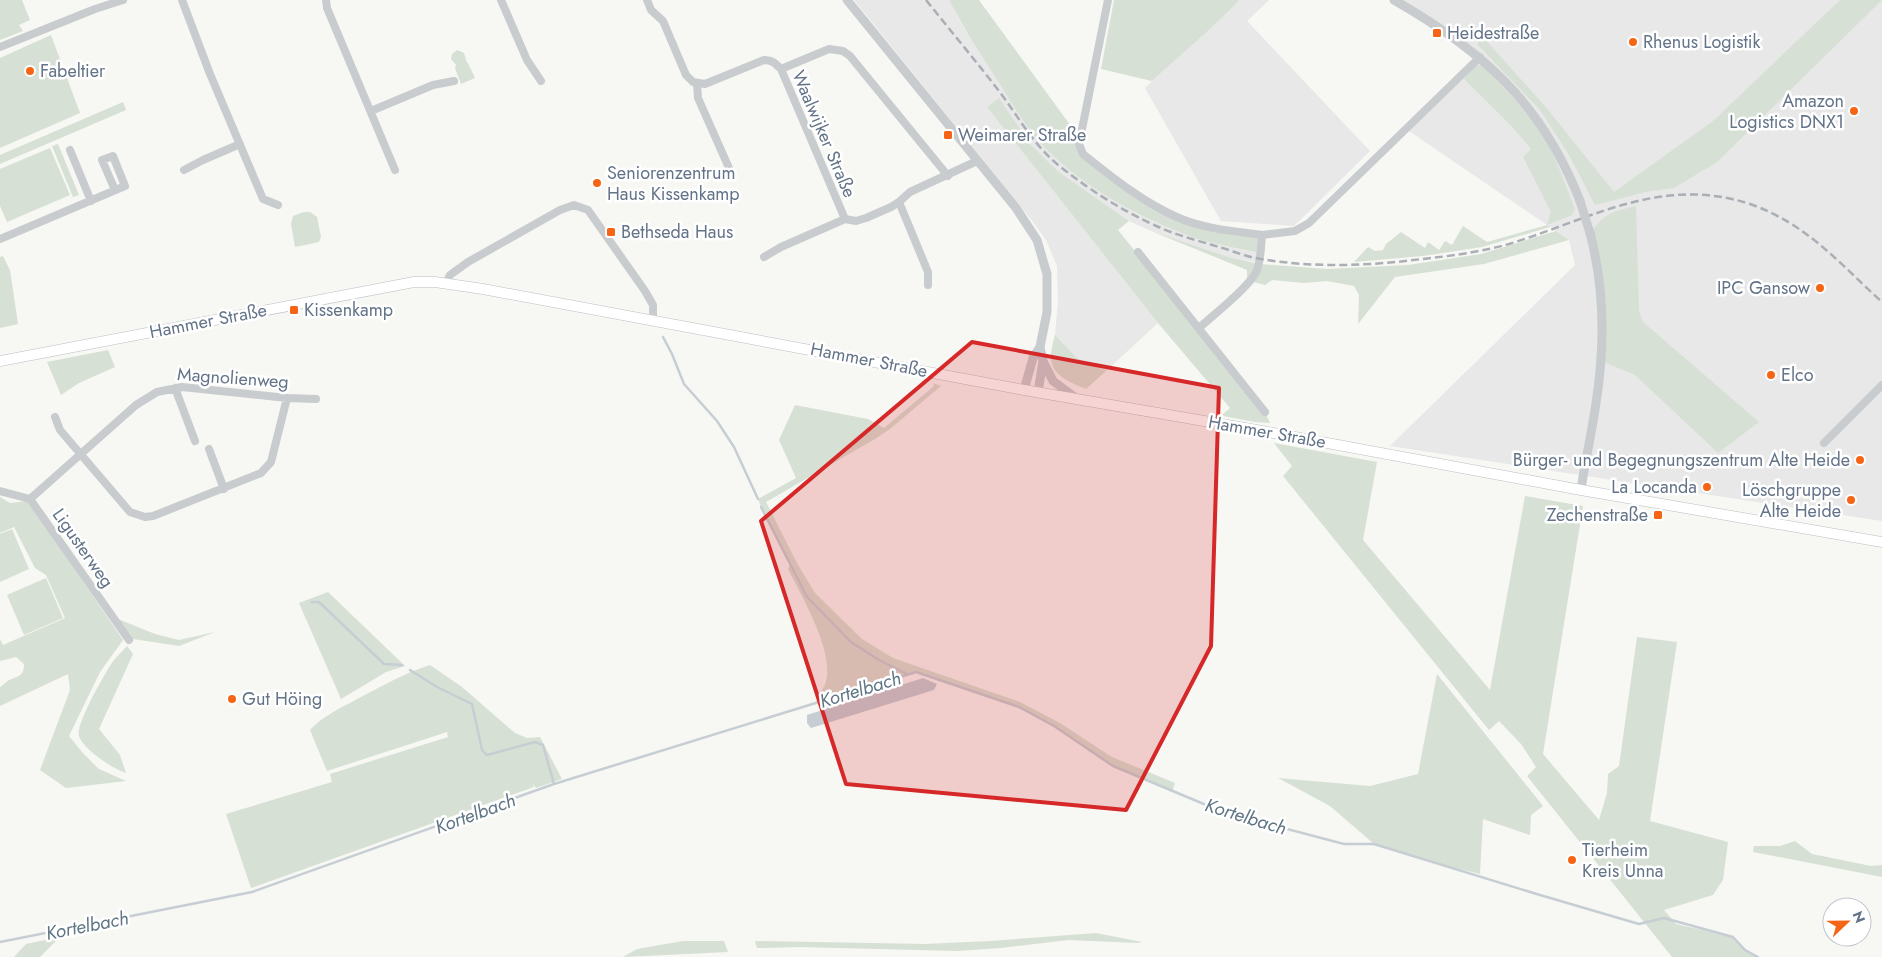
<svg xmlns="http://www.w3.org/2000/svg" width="1882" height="957" font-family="Jost,sans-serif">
<rect width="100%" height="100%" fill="#f7f7f3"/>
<path fill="#e7e8e7" d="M854 0H949L961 23 1028 126 1045 148 1062 164 1091 185 1153 221 1188 235 1216 244 1258 253 1254 262 1229 257 1151 231 1129 221 1059 172 1031 145 999 99 987 107 1158 323 1106 371 1077 358 1055 335 1058 301 1057 266 1046 240 1030 218Z
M1235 0H1269L1247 21 1370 151 1294 226 1221 221 1145 88Z
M1394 0H1882V521L1390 446 1575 265 1569 240 1406 129 1479 57Z"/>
<path fill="#d7e0d4" d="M0 0H22L30 20 19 25 23 31 0 40Z
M949 0H979L1076 133 1080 138 1083 154 1139 197 1180 219 1262 235 1260 253C1236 248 1211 244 1187 235 1137 216 1084 187 1046 149 1028 130 1013 106 1000 84 982 56 964 29 949 0Z
M1114 0H1239C1212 29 1181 54 1152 81L1101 69Z
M1840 0H1882L1717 162 1674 188 1650 191 1595 205 1569 155 1541 111 1477 44 1483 37 1544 105 1614 192 1713 121Z
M51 35 80 113 0 148V58Z
M457 50 464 53 467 63H468L475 78 461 84 455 68 456 65 451 59 452 54Z
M1482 65C1502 85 1522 106 1538 129 1555 152 1564 182 1575 209L1572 215 1547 225 1550 227 1482 247 1423 256 1354 262 1368 247 1375 251 1383 250 1386 244 1401 232 1425 248 1428 242 1439 250 1445 241 1452 245 1463 226 1487 242 1547 225 1551 212 1523 157 1531 149C1511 123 1486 102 1464 79L1474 66Z
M999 98 1031 145 1059 172 1129 221 1118 230 1265 412 1270 423 1255 422 1223 416 1222 415 1230 408 1158 323 987 107Z
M123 102 126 110 0 164V155Z
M58 144 79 195 73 197 52 146Z
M50 148 70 195 7 222 0 206V169Z
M1636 206 1639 311 1643 322 1759 422 1718 453 1635 375 1601 361 1603 332 1590 233C1607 212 1611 212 1636 206Z
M304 212H310L317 217 321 237 319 242 295 247 291 224 293 216Z
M1151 231 1229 257 1259 264 1327 269 1408 265 1481 254 1556 231 1569 240 1484 264 1395 277 1358 324 1359 295 1354 286 1327 281 1304 283 1272 280 1265 285 1250 281 1247 279V270Z
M3 256 10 270 18 324 0 328V257Z
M1055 335 1077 358 1106 371 1086 389C1072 383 1053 377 1051 359 1050 352 1053 343 1055 335Z
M108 350 115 367 79 383 61 395 47 362Z
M933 383 941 386 890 429 875 439 766 502 797 563 815 593 862 639 893 658 1020 702 1060 723 1112 757 1175 783 1172 792 1113 766 1054 726 1019 707 916 672 816 702C818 694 825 688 826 681 834 651 802 597 788 569L790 565 761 507 758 499 759 500 758 499 796 478 779 440 795 405 868 419 884 428 934 386Z
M1274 443 1377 462 1363 540 1490 690 1525 496 1583 506 1543 754 1599 820 1607 793 1608 774 1619 766 1637 637 1677 642 1650 821 1728 842 1723 880 1713 895 1664 910 1676 924 1733 937 1745 950 1758 957H1672L1527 776 1536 767 1521 744 1499 721 1489 730 1283 476 1292 466Z
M0 497 10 503 28 501 123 640 100 672 69 736 82 752 99 769 126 781 66 788 40 770 70 690 68 674 0 706V687C3 685 7 681 11 679 20 676 24 675 24 664L16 657 0 661V639L3 645 65 618 46 575 35 568 14 527 0 533Z
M12 529 29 569 0 582V534Z
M46 578 63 618 24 635 7 595Z
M328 592 405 666 386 672 341 699 299 603Z
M118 619 155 634 179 640 215 632 179 646 133 639Z
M127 646 133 654 99 729 120 755 126 773C113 769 83 749 79 736 75 725 106 671 114 660 118 655 123 651 127 646Z
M430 665 462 687 515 733 527 738 540 737 562 779 536 788 532 783 534 787 251 888 226 814 332 782 330 774 448 737 447 732 327 771 310 730C324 715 341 708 359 698 382 686 405 673 430 665Z
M1437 674 1543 806 1531 815 1530 835 1483 819 1480 874 1443 865 1374 844 1330 806 1278 778 1370 786 1418 774Z
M1795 841 1812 854 1871 866 1882 865V877L1753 852 1754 846H1780Z
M1096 933 1142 942 1138 943 1068 940 1001 948 957 951 800 947 757 948 755 941 925 944 990 941Z
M60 937 40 957H14L26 944Z
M683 941H724L728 952 623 957 637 949Z"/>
<path fill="#c6ced4" d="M923 678 937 684 934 690 811 728 807 723V715Z"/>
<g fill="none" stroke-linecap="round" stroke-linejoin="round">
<path stroke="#c6ced4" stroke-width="2.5" d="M663 337 672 354 684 384 717 421 734 447 758 499
M761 507 807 597 851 642 879 660 907 674
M312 602H319L384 664 402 665
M410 670 437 687 472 704 482 750 487 755 535 742 543 745 554 784
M0 942 252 892 554 784 916 672 1019 707 1054 726 1113 766 1223 812 1344 844H1374L1540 895 1639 924 1664 918 1733 937 1745 950 1758 957"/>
<g stroke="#babec4" stroke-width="11">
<path id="secondary" d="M0 361 414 282H435L483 289 1024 390 1268 432 1581 490 1882 542"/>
</g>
<path stroke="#c9cccf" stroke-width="8" d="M182 0 210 74 263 199 278 205
M326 0 327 8 395 170
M501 0 527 60 541 81
M647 0 651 10 663 21 686 75 693 82 705 84 764 60C772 60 775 63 781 69L845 219 856 221 866 218 891 207 899 202 910 192 977 161
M1108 0 1079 144 1083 154C1113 178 1144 203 1179 218 1205 229 1235 231 1262 235 1261 246 1261 259 1257 270 1252 285 1212 316 1199 328
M0 47 95 9 123 0
M781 69 829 49 843 51 850 56 948 176
M697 84 698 98 729 168
M371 111 433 85 454 81
M70 150 91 201
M184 170 203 160 240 144
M899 202 928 272V285
M1262 235 1295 231 1309 223 1480 57
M0 239 125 186 113 156 102 160 115 190
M1138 252 1265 412
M764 257 781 247 845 219
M446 283 450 275 468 262 560 210 574 205 588 210 645 291 653 305V321
M175 388 195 441
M55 417 60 430 130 512 145 517 153 516 261 473 271 462 287 398
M1824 443 1882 385
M209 449 224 489
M0 491 30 499 129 640
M30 499 136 405 157 392 182 387 287 398 316 399"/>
<path stroke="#c9cccf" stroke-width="9" d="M847 0 1016 208 1037 240 1047 274V312L1040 347 1043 361 1038 392
M1394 0C1483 51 1542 103 1580 201
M1043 361 1053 381 1076 398
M1024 390 1033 358 1040 347
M1581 490C1585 461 1592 432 1596 403 1605 346 1605 290 1590 233"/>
<use href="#secondary" stroke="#fff" stroke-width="10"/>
<path stroke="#aaaeb5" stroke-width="2.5" stroke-dasharray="8 4" stroke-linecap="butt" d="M926 0C950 30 975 60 999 91 1018 116 1033 144 1057 164 1089 190 1124 212 1161 228 1179 236 1200 241 1219 247 1233 251 1247 257 1261 259 1315 268 1368 266 1422 259 1451 256 1480 252 1509 244 1591 219 1661 175 1750 204 1807 224 1839 263 1882 302"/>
<path stroke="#c9cccf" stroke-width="9" d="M1580 201 1590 233"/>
</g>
<path fill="#d62828" fill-opacity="0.2" stroke="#d62828" stroke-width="4" stroke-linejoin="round" d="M972 342 1219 388 1211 646 1126 810 846 784 761 521Z"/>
<g fill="#f56515" stroke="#fff" stroke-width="2">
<rect x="1432" y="28" width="10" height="10" rx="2.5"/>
<circle cx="1633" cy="42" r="5"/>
<circle cx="30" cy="71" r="5"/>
<circle cx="1854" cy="111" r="5"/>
<rect x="943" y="130" width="10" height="10" rx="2.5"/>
<circle cx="597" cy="183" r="5"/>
<rect x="606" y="227" width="10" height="10" rx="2.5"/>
<circle cx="1820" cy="288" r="5"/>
<rect x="289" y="305" width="10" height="10" rx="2.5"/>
<circle cx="1771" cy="375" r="5"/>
<circle cx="1860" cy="460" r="5"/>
<circle cx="1707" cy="487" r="5"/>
<circle cx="1851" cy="500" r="5"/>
<rect x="1653" y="510" width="10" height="10" rx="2.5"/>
<circle cx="232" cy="699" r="5"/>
<circle cx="1572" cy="860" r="5"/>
</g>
<g text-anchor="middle" stroke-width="5" stroke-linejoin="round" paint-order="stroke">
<g font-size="18" fill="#637388" stroke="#fff" text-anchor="start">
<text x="1447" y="39">Heidestraße</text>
<text x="1643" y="48">Rhenus Logistik</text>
<text x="40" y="77">Fabeltier</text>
<text x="1844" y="107" text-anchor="end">Amazon<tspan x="1844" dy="21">Logistics DNX1</tspan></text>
<text x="958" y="141">Weimarer Straße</text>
<text x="607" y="179">Seniorenzentrum<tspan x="607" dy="21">Haus Kissenkamp</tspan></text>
<text x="621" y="238">Bethseda Haus</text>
<text x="1810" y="294" text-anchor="end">IPC Gansow</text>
<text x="304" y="316">Kissenkamp</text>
<text x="1781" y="381">Elco</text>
<text x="1850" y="466" text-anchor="end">Bürger- und Begegnungszentrum Alte Heide</text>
<text x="1697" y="493" text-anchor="end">La Locanda</text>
<text x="1841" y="496" text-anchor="end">Löschgruppe<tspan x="1841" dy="21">Alte Heide</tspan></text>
<text x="1648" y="521" text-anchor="end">Zechenstraße</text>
<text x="242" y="705">Gut Höing</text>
<text x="1582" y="856">Tierheim<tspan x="1582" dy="21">Kreis Unna</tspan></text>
</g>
<g font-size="18" fill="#637388" stroke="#fff">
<text transform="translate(824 134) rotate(67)" y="6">Waalwijker Straße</text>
<text transform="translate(208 321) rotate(-11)" y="6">Hammer Straße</text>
<text transform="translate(869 360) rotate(11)" y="6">Hammer Straße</text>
<text transform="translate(233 378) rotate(4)" y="6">Magnolienweg</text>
<text transform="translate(1267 432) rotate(10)" y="6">Hammer Straße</text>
<text transform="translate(83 548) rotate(55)" y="6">Ligusterweg</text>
</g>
<g font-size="19" font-style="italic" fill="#5f7584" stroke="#fff">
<text transform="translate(860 689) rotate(-17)" y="7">Kortelbach</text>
<text transform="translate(475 813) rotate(-20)" y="7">Kortelbach</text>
<text transform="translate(1246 816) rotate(17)" y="7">Kortelbach</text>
<text transform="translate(87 925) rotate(-11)" y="7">Kortelbach</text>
</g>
</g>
<g transform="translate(1847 922) rotate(68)"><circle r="24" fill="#ffffff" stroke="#c1c7cf"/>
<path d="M0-4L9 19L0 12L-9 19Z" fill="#f56515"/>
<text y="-8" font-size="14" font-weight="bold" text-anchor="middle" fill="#637388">N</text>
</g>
</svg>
